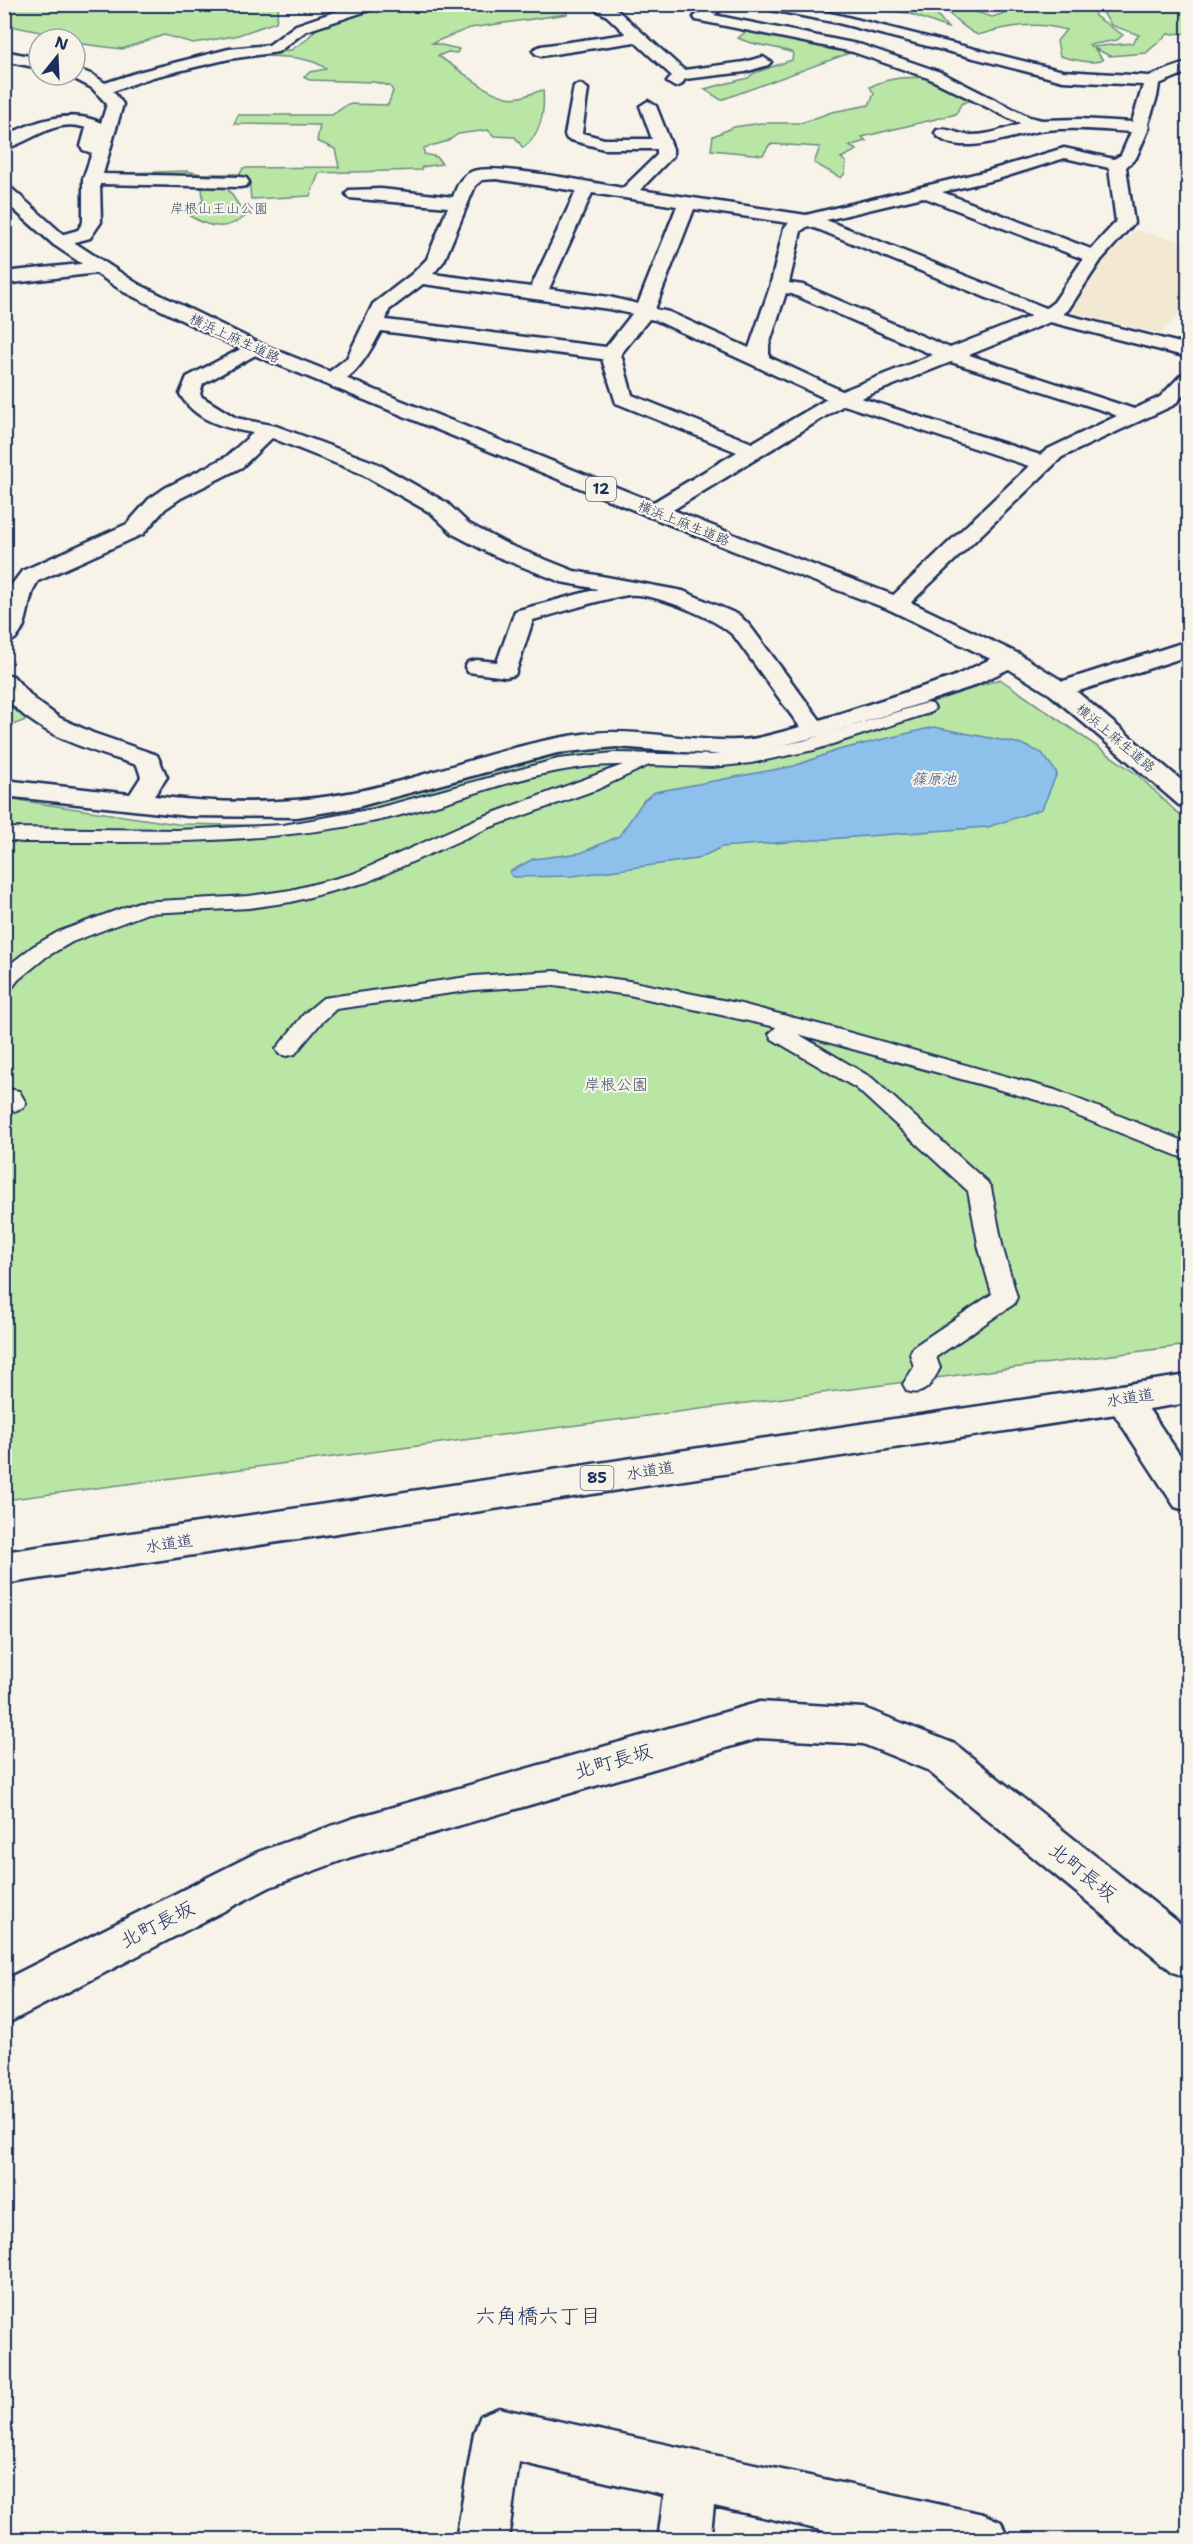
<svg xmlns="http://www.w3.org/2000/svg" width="1193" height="2544" font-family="'Shantell Sans','Klee One',sans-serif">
<rect width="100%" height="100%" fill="#f7f3e8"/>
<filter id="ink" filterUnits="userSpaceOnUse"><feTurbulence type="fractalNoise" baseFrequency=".0167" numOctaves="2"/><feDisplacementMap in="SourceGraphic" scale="12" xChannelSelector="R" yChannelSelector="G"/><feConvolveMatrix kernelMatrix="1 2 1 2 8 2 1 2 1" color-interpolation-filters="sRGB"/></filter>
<g filter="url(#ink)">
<path fill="#f3e9d2" d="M1135 230 1188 242V304L1160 334 1066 311 1090 274Z"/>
<path fill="#b9e6a4" stroke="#6a8a81" stroke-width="1.5" d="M4 5 5 4 279 5 276 22 235 36 193 43 164 35 122 49 75 43V39L5 25Z
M387 5H565L567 14 470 28 432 43 459 49 457 53 448 52 438 56C460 69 482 91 507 97 519 100 531 93 543 90 545 111 541 135 523 148L515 137 494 136 488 130 458 134 448 141 424 148V154L437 157 442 164 422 167 421 170 319 173 310 196 251 199 249 180 124 176 126 173 187 171 201 174H240L243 168 339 167 335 149 317 141 320 125 234 124 238 115H332L348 104 388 105 393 91 390 86 374 82 309 80 304 77 310 72 326 69C310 55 277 57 257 56L258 53 291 50 306 40 317 28Z
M833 5H915L935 12 948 28 908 13Z
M953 5 992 17 1031 5H1093L1095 16 1123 35 1117 40 1089 45 1091 47 1132 43 1139 35 1111 25 1098 5H1179L1188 8V33L1168 34 1146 53 1110 56 1094 48 1103 60C1090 65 1073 59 1060 56L1057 41 1066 30C1035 21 1008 26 978 35 961 28 954 14 937 6Z
M748 30 855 51 721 100 704 89 748 78 754 73 792 60 793 53C774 45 756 47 738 38Z
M932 77 976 98 961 104 956 114 862 137 866 141 849 146 857 150 841 158 846 162 845 173 841 178 814 163 820 147 770 144 763 155 711 150 713 136 734 127 761 123H801L832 112 869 105 874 94 870 87C889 76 910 78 932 77Z
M202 186H226L246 216C226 231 210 228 190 216L203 200Z
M1000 679 1138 775 1188 823V1345L5 1500 4 798 177 824 288 826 570 751 617 748 706 755 747 753 798 742Z
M5 698 26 720 5 728Z"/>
<path fill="#8dc0ea" stroke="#5f86b2" stroke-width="1.5" d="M934 727 1021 744 1042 753 1057 773 1042 809 988 827 722 847 697 859 573 876 513 877 509 872 533 859 581 853 619 836 644 800 655 792 794 766 838 750Z"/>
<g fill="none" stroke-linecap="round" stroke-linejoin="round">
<g stroke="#1b2f5e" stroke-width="4">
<path id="pedestrian" d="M926 703 932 704 935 708 932 712 814 750 751 763 712 767 649 765 598 789 488 828 367 882 291 902 249 908 148 913 72 942 46 957 18 980 11 989 4 991V969L32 947 58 932 139 902 249 896 291 890 353 874 474 820 623 765C538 763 458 804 376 821 258 845 142 842 23 842L4 840V828L177 830 283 825 374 809 558 759 614 753 712 755 751 751 803 741Z
M554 971 629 981 737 1003 833 1028 1055 1090 1188 1143V1160L1040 1101 798 1034 872 1078 987 1182 991 1188 1003 1249 1017 1297 1014 1304 936 1357 940 1368C932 1383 925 1397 907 1391L903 1384 914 1367 910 1354 913 1347 992 1294 979 1249 968 1191 856 1088 772 1039 769 1034 776 1027 629 995 554 985 474 990 336 1009 320 1024 295 1054 287 1056 279 1054 276 1049 304 1014 323 998 474 976Z
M4 1088 19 1091 26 1103 23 1108 15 1111 7 1108 4 1104Z"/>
</g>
<g stroke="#1b2f5e" stroke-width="5">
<path id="minor" d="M358 4H381L379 7 306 31 278 52 229 59 153 77 113 91 123 104 103 174 240 177 246 178 249 182 246 186 240 187 100 184 101 222 90 238 60 246 54 245 51 241 54 237 78 230 83 222V179L92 153 83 150 81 146 86 128C55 117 32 142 4 149V137C32 121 72 108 101 123L107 104 92 88 69 76 75 75V68L93 75 105 83 142 71 229 49 269 45 296 25Z
M587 4H606L617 10 684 70 744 62 763 57 771 62 768 65 745 72 685 79 681 85 675 87 667 82 672 76 635 42 541 56 536 54 533 51 536 48 541 46 626 34 607 16Z
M710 4H728L714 15 862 45 940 72 1029 117 1042 120 1080 119 1132 122 1143 85 1063 81 838 23 761 8 754 4H786L839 15 1063 71 1149 76 1188 62V72L1159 84 1157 97 1148 124 1149 128 1136 158 1126 167 1134 223 1101 260 1068 310 1063 314 1188 345V357L1050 322 969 355 1134 409 1160 397 1181 375 1188 373V390L1174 405 1062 457 904 609 896 611 888 609 884 604 1029 466 844 405 663 516 655 518 647 516 644 511 647 506 737 452 616 403 602 359 381 331C370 351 351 390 323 383L320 379 347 358 373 304 412 274 427 259 448 207 349 198 346 194 349 190 381 189 453 197C457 186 460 177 471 172 492 162 595 183 623 188L657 155V149H604L567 139 565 135 574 86 580 84 588 89 582 133 604 139H652L640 106 648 101 656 106 673 149V156L640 190 806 215 987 171 1064 148 1114 159 1121 155 1131 132C1103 130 1075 127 1047 130 1019 132 956 161 935 133L937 130C948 127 958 135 969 135 987 136 1004 129 1021 124L928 78 853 52 696 20 694 17ZM1065 158 1109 168 1116 222 1091 249 942 192 998 179ZM496 179 576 191 531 287 433 274 444 261 475 186 482 180ZM592 193 677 206 638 304 609 297 549 289ZM923 197 1083 259 1054 302 1046 308 826 220ZM694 209 789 223 784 228 770 287 749 348 669 312 655 309ZM808 226 820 230 1031 316 950 348 803 285 789 283 801 231ZM423 284 609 309 632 314 606 347 386 320 389 310ZM786 293 792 294 933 355 842 391 769 357V345ZM649 319 655 320 827 399 752 443 632 395 621 354ZM951 362 1108 412 1117 416 1048 449 1040 455 861 398Z
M4 51 39 58V68L4 61Z
M99 262 106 264 108 268 106 272 4 284V272Z
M254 342 261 344 264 348 261 352 203 384 200 394 202 397 236 418 276 426 376 463 447 503 469 524 509 545 574 571 683 591 739 615 750 626 820 720 953 677 1001 654 1010 652 1019 654 1022 659 1019 664 971 687 824 735 739 756 616 747 557 753 357 807 297 817 188 816 4 796V780L130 794 141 777 137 765C89 750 38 736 4 696V674L13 676 35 700 60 718 93 733 157 755 167 777 154 796C220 804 288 805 354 792 431 777 505 744 583 734 635 727 686 742 738 740 757 740 781 732 800 727L734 636C716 618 653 592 628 595 596 600 564 612 533 620L515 675 506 677 468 672 465 667 468 662 477 660 497 662 515 611 598 589 561 582 493 555 453 534 431 513 360 473 272 438 242 467 181 498 165 509 143 534 38 581C23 602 33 637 4 644V608L7 591 22 571 127 524 149 499 165 488 226 457 253 433C225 428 195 421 180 394L187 377Z
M1188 641V656L1060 697 1051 695 1048 690 1051 685Z
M1123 1385 1135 1389 1188 1467V1511L1175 1507 1111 1409 1106 1399 1111 1389Z
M760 1702 864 1708 955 1744 1188 1930V1978L1173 1972 927 1770 863 1744 760 1738 351 1857 270 1887 4 2025V1980L258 1852 351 1819Z
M499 2408 983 2514 1001 2522 1008 2540H865L714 2506 710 2540H658L664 2495 519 2462 508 2540H456L474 2433 481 2415Z"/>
</g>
<g stroke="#1b2f5e" stroke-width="5">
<path id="primary" d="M4 186 10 187 66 237 138 284 261 344 750 541 904 599 1019 654 1069 685 1188 786V807L1179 805 1051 695 1001 664 888 609 734 551 247 352 124 292 54 245 4 201Z
M1188 1375V1403L4 1584V1552Z"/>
</g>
<use href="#pedestrian" fill="#f7f3e8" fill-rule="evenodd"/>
<use href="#minor" fill="#f7f3e8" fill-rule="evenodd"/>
<use href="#primary" fill="#f7f3e8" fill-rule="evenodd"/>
</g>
</g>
<g text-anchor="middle" stroke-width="4.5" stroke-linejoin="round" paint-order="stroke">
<g font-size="14" fill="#3b546c" stroke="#f7f3e8">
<text x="219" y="213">岸根山王山公園</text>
</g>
<g font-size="14" fill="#1b2f5e" stroke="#f7f3e8">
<text transform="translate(235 338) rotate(25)" y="5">横浜上麻生道路</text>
<text transform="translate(684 523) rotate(22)" y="5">横浜上麻生道路</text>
<text transform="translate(1116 738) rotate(40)" y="5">横浜上麻生道路</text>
</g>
<g fill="#f7f3e8" stroke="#5d6a87" stroke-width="1.5">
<rect x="586" y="477" width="30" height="24" rx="4.5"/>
<rect x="580.5" y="1466" width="33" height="24" rx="4.5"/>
</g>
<g font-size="15" font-weight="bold" fill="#1b2f5e">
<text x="601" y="494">12</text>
<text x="597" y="1483">85</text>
</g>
<g font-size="15" font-style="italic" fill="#385381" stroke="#f7f3e8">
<text x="934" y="784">篠原池</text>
</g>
<g font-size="16" fill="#3b546c" stroke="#f7f3e8">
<text x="616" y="1090">岸根公園</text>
</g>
<g font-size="16" fill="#1b2f5e" stroke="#f7f3e8">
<text transform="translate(1130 1397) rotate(-9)" y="6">水道道</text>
<text transform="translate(650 1470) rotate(-9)" y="6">水道道</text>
<text transform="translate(169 1543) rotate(-9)" y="6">水道道</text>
</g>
<g font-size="20" fill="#1b2f5e" stroke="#f7f3e8">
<text transform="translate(613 1761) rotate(-16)" y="7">北町長坂</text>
<text transform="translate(1083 1872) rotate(39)" y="7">北町長坂</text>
<text transform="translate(157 1924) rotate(-27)" y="7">北町長坂</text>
</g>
<g font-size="21" fill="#1b2f5e" stroke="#f7f3e8">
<text x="538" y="2323">六角橋六丁目</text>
</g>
</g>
<rect width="1193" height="2544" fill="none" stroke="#f7f3e8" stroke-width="24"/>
<rect x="12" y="12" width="1169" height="2520" fill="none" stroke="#1b2f5e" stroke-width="2" filter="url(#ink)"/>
<g transform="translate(57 57) rotate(18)"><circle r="28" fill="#f7f3e8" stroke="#9fa5b1" stroke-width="1.5"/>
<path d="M0-4.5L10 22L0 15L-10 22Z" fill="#1b2f5e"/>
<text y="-9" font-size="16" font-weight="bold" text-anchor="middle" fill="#1b2f5e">N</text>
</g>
</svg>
